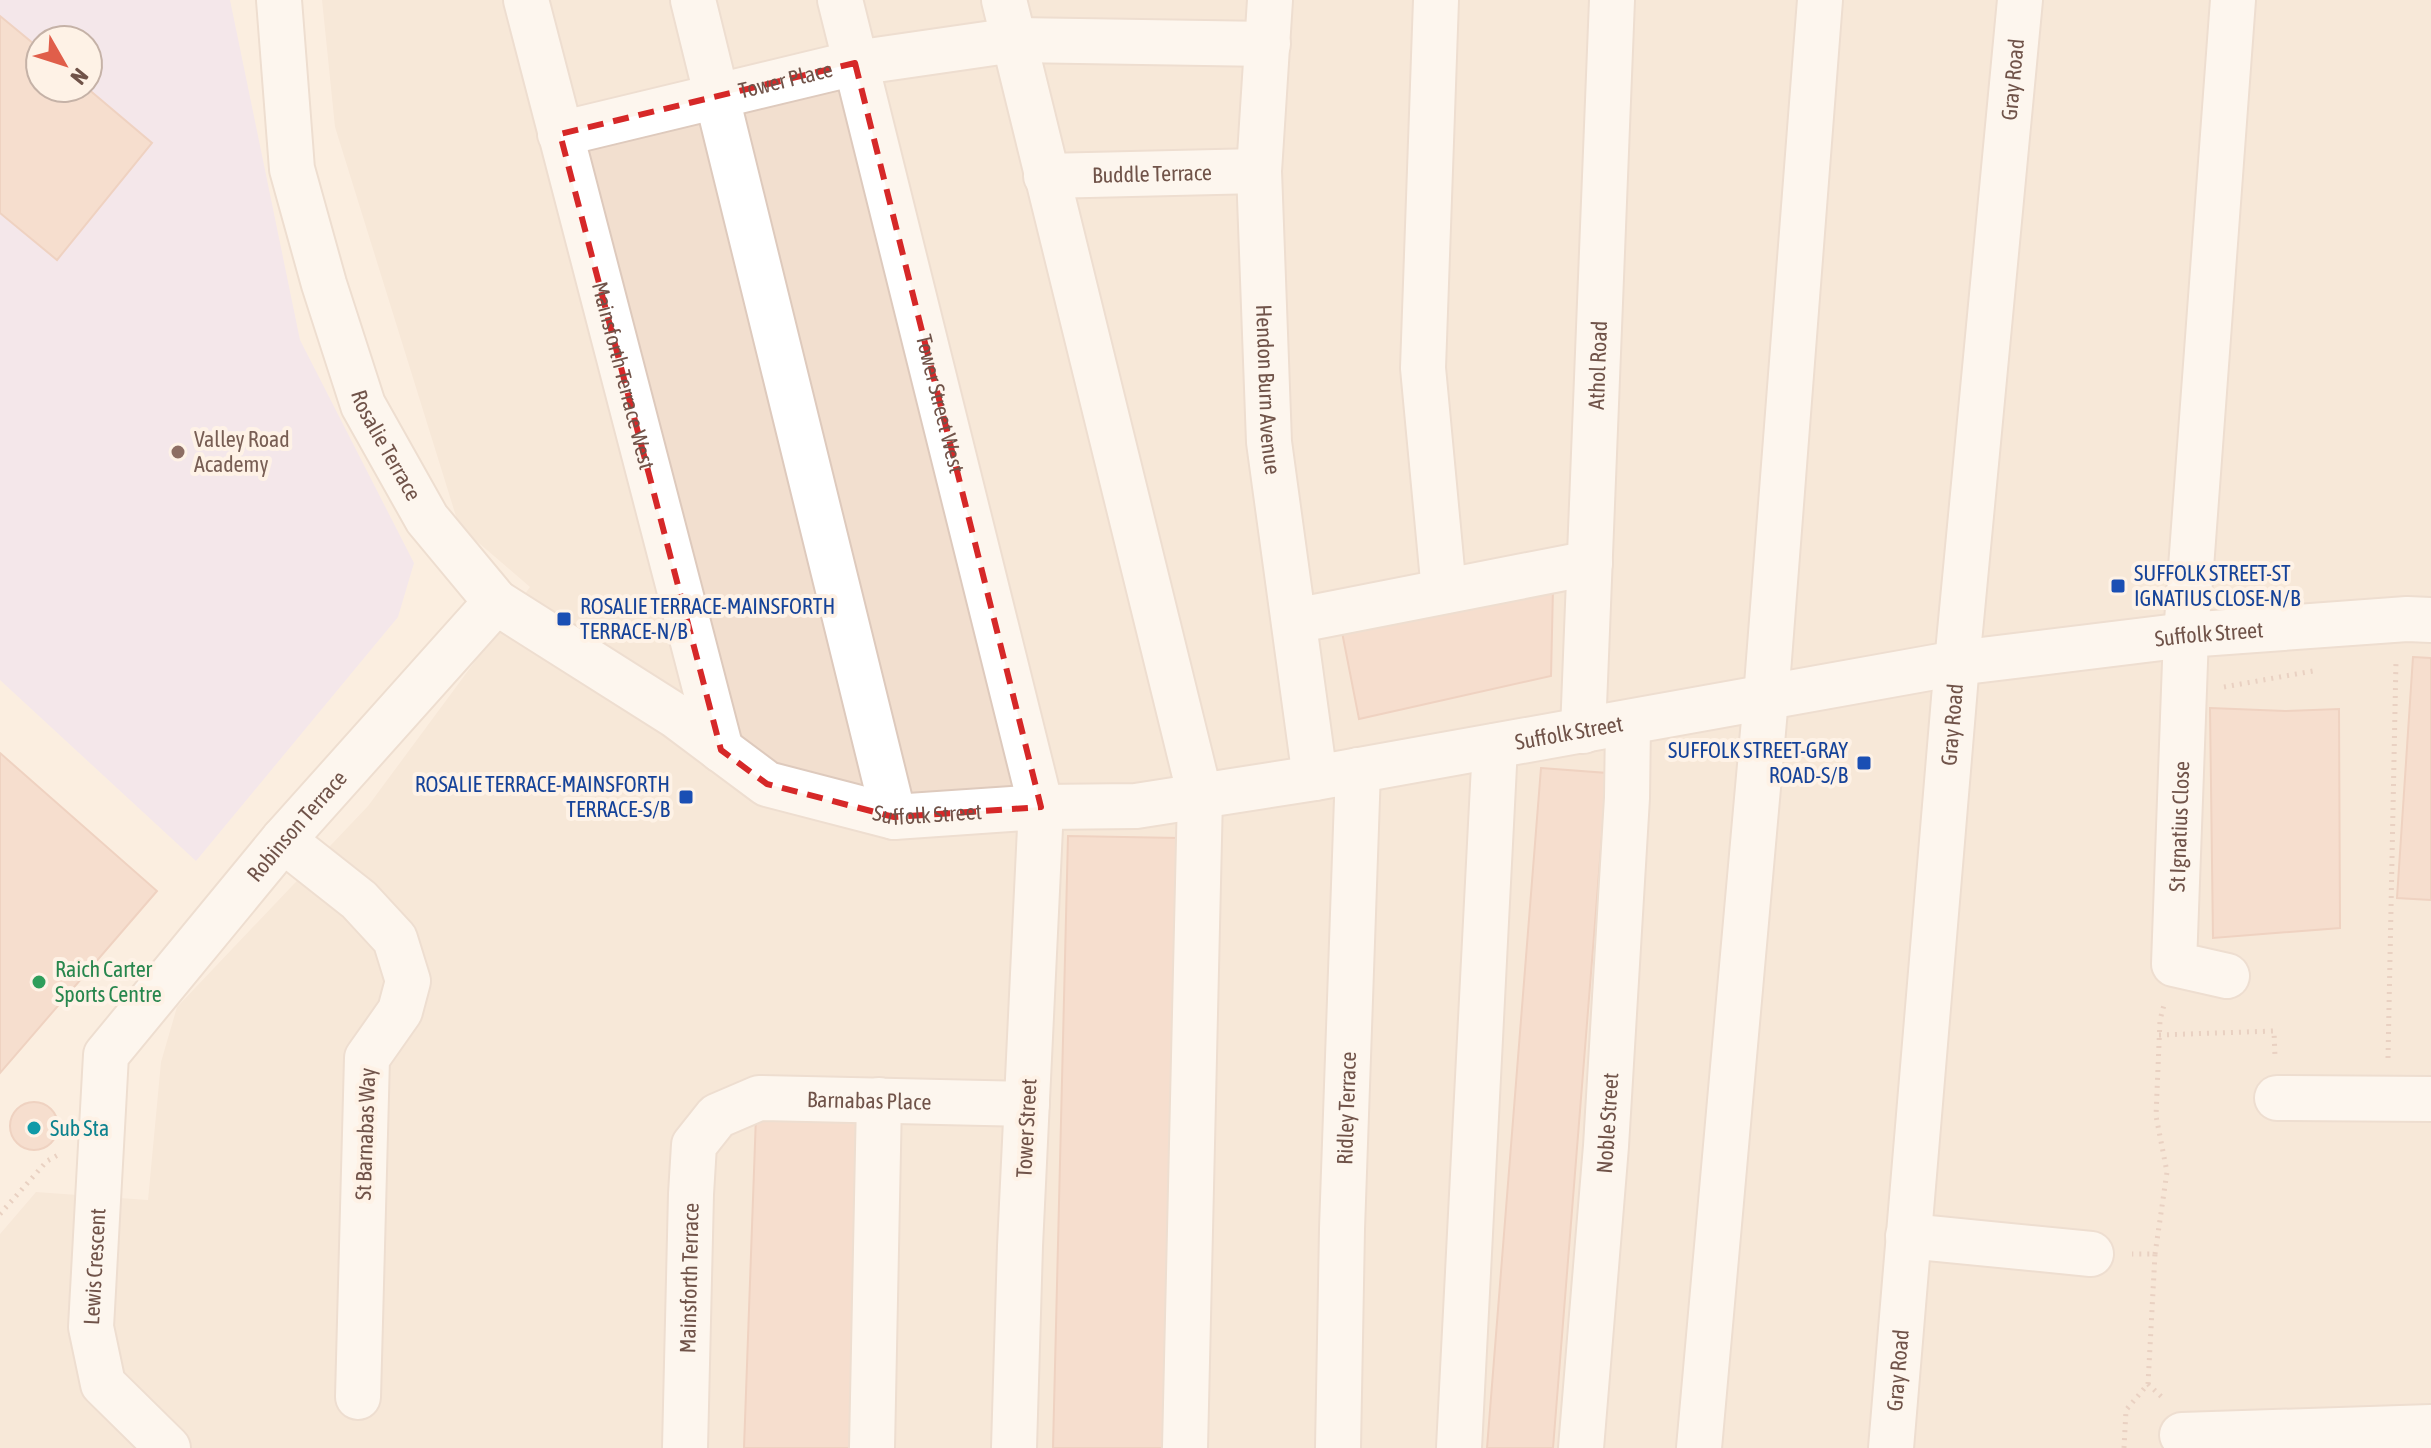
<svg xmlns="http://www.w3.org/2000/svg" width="2431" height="1448" font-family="'Asap Condensed',sans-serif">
<rect width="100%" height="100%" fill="#fbeee0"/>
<path fill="#f2dfcf" d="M322 0H2431V1448H0V1234L36 1192 148 1200 161 1062 177 1007 368 806 530 587 459 526 335 127Z"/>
<path fill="#ebddf7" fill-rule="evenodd" d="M0 0H230L300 340 414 563 398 617 196 861 0 680ZM40 40H88V88H40Z"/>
<path fill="#efcab9" stroke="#e0af9b" stroke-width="2" d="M0 16 40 49V88H87L152 143 57 260 0 213Z
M1553 588 1551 676 1359 719 1341 627Z
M2413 657 2431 658V900L2397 898Z
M2210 708 2285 711 2339 709 2340 928 2213 938Z
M0 753 157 891 0 1073Z
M1541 768 1607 773 1553 1448H1487Z
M1068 836 1179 838 1164 1448H1053Z
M10 1126a24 24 0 1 1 48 0a24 24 0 1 1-48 0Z
M756 1116 867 1120 856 1448H744Z"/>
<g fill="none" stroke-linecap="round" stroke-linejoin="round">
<g stroke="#decabd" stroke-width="48">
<g id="minor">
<path id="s1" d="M279 0 292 169 324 284 363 405 427 519 496 602 676 716 767 784 894 817 1041 807 1136 806 1315 778 1957 663 2186 635 2407 619 2431 620"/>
<path id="s2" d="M526 0 721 750"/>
<path d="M693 0 894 817"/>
<path id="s3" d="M840 0 1041 807 1020 1246 1014 1448"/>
<path d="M1004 0 1200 796 1185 1448"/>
<path id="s4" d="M1270 0 1259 171 1269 442 1315 778"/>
<path d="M1436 0 1423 368 1444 591"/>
<path id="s5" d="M560 134 855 63 1014 40 1268 44"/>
<path id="s6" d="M1046 176 1259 171"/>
<path d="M1294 621 1590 563"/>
<path id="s7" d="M1583 731 1612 0"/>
<path d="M283 840 359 900 395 939 408 981 400 1011 367 1058 358 1397"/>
<path id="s8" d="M2227 976 2174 964 2186 635 2233 0"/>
<path d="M2277 1098 2431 1099"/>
<path d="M1908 1236 2091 1254"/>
<path d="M2182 1435 2431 1427"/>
<path id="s9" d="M168 1448 103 1384 91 1327 106 1055 283 840 496 602"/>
<path id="s10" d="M685 1448 691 1194 694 1145 717 1116 759 1098 1027 1104"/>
<path d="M872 1448 879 1100"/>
<path id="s11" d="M1338 1448 1342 1229 1358 770"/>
<path d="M1459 1448 1495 746"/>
<path id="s12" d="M1581 1448 1606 1146 1627 798 1628 723"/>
<path d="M1699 1448 1766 698 1820 0"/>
<path id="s13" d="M1891 1448 1957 663 2020 0"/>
</g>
</g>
<path stroke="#d3ad9d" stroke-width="5" stroke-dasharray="2 6" stroke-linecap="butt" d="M2224 687 2313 671
M2159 1035 2274 1031 2275 1057
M2388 1058 2396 660
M0 1214 47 1161 58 1155
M2155 1254 2167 1172 2156 1116 2160 1020 2164 1005
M2148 1384 2165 1400
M2124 1448 2126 1410 2148 1384 2155 1254H2132"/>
<use href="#minor" stroke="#fff" stroke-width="44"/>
</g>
<path d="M0 0H2431V1448H0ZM855 63 1041 807 894 817 767 784 721 750 560 134Z" fill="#fbeee0" fill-opacity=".55" fill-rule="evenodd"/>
<path fill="none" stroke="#d62828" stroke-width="6" stroke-dasharray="16 10" stroke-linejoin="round" d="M855 63 1041 807 894 817 767 784 721 750 560 134Z"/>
<circle fill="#8d6e63" stroke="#fef2e6" stroke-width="3" cx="178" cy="452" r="8"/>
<g fill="#1a4fb4" stroke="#fef2e6" stroke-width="3">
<rect x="2110" y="578" width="16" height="16" rx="4"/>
<rect x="556" y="611" width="16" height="16" rx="4"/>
<rect x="1856" y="755" width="16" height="16" rx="4"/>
<rect x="678" y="789" width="16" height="16" rx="4"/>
</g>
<circle fill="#2e9e5b" stroke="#fef2e6" stroke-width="3" cx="39" cy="982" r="8"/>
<circle fill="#0f9aa8" stroke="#fef2e6" stroke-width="3" cx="34" cy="1128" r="8"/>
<g text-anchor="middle" stroke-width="8" stroke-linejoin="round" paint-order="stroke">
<g font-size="22" fill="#705349" stroke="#fef2e6">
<text dy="8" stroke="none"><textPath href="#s13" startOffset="1374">Gray Road</textPath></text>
<text dy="8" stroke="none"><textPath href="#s5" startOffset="232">Tower Place</textPath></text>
<text dy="8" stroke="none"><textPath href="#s6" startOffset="106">Buddle Terrace</textPath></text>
<text dy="8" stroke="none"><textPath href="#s7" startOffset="366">Athol Road</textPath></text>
<text dy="8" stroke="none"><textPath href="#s2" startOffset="388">Mainsforth Terrace West</textPath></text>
<text dy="8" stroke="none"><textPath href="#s4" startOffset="390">Hendon Burn Avenue</textPath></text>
<text dy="8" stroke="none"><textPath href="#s3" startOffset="416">Tower Street West</textPath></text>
<text dy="8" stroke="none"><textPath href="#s1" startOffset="462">Rosalie Terrace</textPath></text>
<text dy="8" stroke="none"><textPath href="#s1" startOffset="2442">Suffolk Street</textPath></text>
<text dy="8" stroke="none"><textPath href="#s13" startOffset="726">Gray Road</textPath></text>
<text dy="8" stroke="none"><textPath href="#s1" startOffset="1794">Suffolk Street</textPath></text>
<text dy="8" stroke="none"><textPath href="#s1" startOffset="1146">Suffolk Street</textPath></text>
<text dy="8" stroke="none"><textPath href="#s9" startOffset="720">Robinson Terrace</textPath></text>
<text dy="8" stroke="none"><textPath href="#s8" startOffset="192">St Ignatius Close</textPath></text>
<text dy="8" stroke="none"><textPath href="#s10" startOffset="496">Barnabas Place</textPath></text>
<text dy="8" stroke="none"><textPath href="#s11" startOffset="340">Ridley Terrace</textPath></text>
<text dy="8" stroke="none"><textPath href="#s12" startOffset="326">Noble Street</textPath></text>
<text transform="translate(1026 1128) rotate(-87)" y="8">Tower Street</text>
<text transform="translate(365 1134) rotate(-88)" y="8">St Barnabas Way</text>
<text dy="8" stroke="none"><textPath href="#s9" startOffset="210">Lewis Crescent</textPath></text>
<text dy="8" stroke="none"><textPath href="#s10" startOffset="170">Mainsforth Terrace</textPath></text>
<text dy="8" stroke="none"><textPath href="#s13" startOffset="78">Gray Road</textPath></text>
</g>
<g font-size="22" fill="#785e54" stroke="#fef2e6" text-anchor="start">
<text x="194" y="447">Valley Road<tspan x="194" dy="25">Academy</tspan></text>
</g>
<g font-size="22" fill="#164399" stroke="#fef2e6" text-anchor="start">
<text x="2134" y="581">SUFFOLK STREET-ST<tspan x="2134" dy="25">IGNATIUS CLOSE-N/B</tspan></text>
<text x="580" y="614">ROSALIE TERRACE-MAINSFORTH<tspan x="580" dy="25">TERRACE-N/B</tspan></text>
<text x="1848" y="758" text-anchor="end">SUFFOLK STREET-GRAY<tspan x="1848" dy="25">ROAD-S/B</tspan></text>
<text x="670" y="792" text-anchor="end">ROSALIE TERRACE-MAINSFORTH<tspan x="670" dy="25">TERRACE-S/B</tspan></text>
</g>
<g font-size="22" fill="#27864d" stroke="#fef2e6" text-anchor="start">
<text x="55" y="977">Raich Carter<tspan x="55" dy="25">Sports Centre</tspan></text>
</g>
<g font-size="22" fill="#0d838f" stroke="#fef2e6" text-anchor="start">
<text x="50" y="1136">Sub Sta</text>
</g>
</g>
<g transform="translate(64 64) rotate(129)"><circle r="38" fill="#fef2e6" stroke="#c5b2a7" stroke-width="2"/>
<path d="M0-6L14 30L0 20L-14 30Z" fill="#e05e4a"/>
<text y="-12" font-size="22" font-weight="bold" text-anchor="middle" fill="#705349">N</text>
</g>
</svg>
